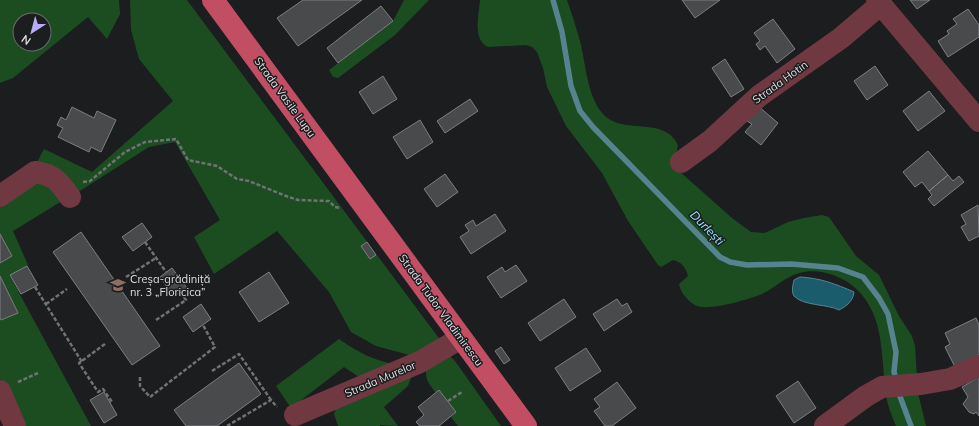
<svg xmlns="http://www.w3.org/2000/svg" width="979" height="426" font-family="Mulish,sans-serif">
<rect width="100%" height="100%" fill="#1b1d1f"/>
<path fill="#1c4d21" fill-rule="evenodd" d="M0 0H119L120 14 107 39 88 17 13 78 0 83ZM20 20H44V44H20Z
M130 0H187L441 341 417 357 376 346 351 332 329 292 277 231 214 274 194 237 220 220 175 142 149 147 75 194 34 168 44 149 92 172 173 101 139 59 131 30Z
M404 0H429L395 35 338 78 333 77 329 70 393 21Z
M480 0H567C572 14 576 27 580 41 586 64 587 99 605 116 627 135 664 116 678 145L675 158 679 171 732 218 751 232 765 233 788 222 804 218 822 215 829 217 856 256 879 275 899 316 912 336 915 346 918 393 926 426H896C892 416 887 405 886 394 881 362 885 322 862 295 848 278 822 267 799 273 785 277 775 288 762 294 750 299 710 311 697 306 689 303 680 292 679 284L688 276C686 268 682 262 673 260L661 267 658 265 628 221 602 173 566 126 547 87 543 68 537 52 532 47 526 45 488 47C472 40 479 14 480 0Z
M30 181 51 185 62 201 13 231 28 265 10 276 91 426H21L0 379V318L1 320 18 313 0 276V263L12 256 0 234V200Z
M339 339C359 353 373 360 397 365L359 377 344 367 291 408 276 386Z
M450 356 455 361 501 426H458L451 417 456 412 439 390 436 393C430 385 425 380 426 370Z
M408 374 411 378 408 386 384 407 398 426 380 425V426H338L334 414 336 408Z"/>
<path fill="#1b5c6c" stroke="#56838f" d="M800 277C820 278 836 284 854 292 853 301 847 306 839 310 828 304 803 306 794 296 791 291 793 285 794 280Z"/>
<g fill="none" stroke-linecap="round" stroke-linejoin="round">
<path stroke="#56838f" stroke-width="5.5" d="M553 0 562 32 571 86 580 111 593 127 720 257 730 262 747 265 791 264 838 268 863 277 879 298 888 314 896 352 894 372 897 382
M898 391 911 426"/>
</g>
<path fill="#484a4c" stroke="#7d7f82" d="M303 0H362L298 46 277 18Z
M682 0H720L695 18Z
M910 0H930L917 9Z
M381 6 393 21 338 63 327 48Z
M968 9 979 25V37L948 57 938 41 949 34 947 31 957 24 953 19Z
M773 19 795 49 777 63 765 46 760 50 756 44 760 41 754 33Z
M725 59 744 89 731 97 712 68Z
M875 66 888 85 867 100 854 81Z
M383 76 397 99 373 114 359 92Z
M929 91 945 111 918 131 903 111Z
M470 99 478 111 445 133 437 121Z
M758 106 778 123 761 145 745 132 752 124 747 121Z
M72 107 94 118 97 111 116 120 101 152 91 147 89 152 58 137 63 128 57 125 61 117 66 120Z
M420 120 433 142 407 159 393 137Z
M928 151 948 175 929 191 922 182 915 187 903 172Z
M445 174 458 192 437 207 424 189Z
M948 175 953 181 959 176 964 182 934 206 928 199 932 195 929 191Z
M978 205 979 236 969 241 961 227 966 224 961 215Z
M495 214 506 231 471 254 460 237 469 231 465 225 473 220 476 226Z
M142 223 152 237 133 251 122 237Z
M81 232 160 346 132 365 53 252Z
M0 234 12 256 0 263Z
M367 242 376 255 370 259 361 246Z
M516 265 527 281 501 298 487 277 502 267 505 272Z
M27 266 38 285 21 294 10 275Z
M172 268 187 288 174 297 160 277Z
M269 272 289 303 259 322 239 292Z
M0 276 18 313 1 320 0 318Z
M564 299 576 317 540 341 528 323Z
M617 299 622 306 627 303 632 312 604 331 593 314Z
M201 304 211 319 193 332 183 317Z
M976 318 979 325V355L955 367 945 347 950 344 945 333Z
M501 347 510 360 504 364 495 351Z
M586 348 601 371 570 391 555 368Z
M239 363 261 394 217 426H186L174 410Z
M979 377V416L976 412 974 414 969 412 963 404 968 397 962 387Z
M798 381 816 408 794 423 776 396Z
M617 382 636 408 612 426H605L594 411 600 407 594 399Z
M439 390 456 412 439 426H420L416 422 424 415 418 407Z
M104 392 117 415 104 423 90 400Z"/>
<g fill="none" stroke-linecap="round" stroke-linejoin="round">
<path stroke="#707274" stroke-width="2.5" stroke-dasharray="4 2" stroke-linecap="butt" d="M83 182 90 181 125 152 145 142 176 139 188 160 217 166 237 179 249 181 286 196 298 200 329 201 335 207 341 208
M145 242 166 272
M126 277 156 258
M35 287 82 362
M46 304 67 289
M156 320 186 300 181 293
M105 344 79 363 98 392 103 389 112 402H110
M212 371 239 354 271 400
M140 377V386L150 397 215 347 203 325
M18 382 38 373
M448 401 462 392
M227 426 271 400 277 407"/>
<path stroke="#703840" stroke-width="22" d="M877 0 979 121
M681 162 710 141 759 96 841 38 881 4
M0 196 35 172C55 175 59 182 70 197
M0 391 15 426
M295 415 420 362 461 338
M825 426 866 396 882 387 921 384 950 379 979 366"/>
<path stroke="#c14e63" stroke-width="22" d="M213 0 526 426"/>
</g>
<defs>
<g id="school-bare" transform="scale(1.2)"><path d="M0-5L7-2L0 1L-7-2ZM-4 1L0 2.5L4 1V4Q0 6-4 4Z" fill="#8d6e63" stroke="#1b1d1f" stroke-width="2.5" paint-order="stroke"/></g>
</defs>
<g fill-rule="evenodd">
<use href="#school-bare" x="118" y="285"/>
</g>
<g text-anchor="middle" stroke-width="3" stroke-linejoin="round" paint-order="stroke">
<g font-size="11" fill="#dedfe1" stroke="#1b1d1f">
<text transform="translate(780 82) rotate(-36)" y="4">Strada Hotin</text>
<text transform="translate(285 97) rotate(54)" y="4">Strada Vasile Lupu</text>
<text transform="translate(441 310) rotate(54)" y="4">Strada Tudor Vladimirescu</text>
<text transform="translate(380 379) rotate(-23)" y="4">Strada Murelor</text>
</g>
<g font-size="11" fill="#dedfe1" stroke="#1b1d1f" text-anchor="start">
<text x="130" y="283">Creșa-grădiniță<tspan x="130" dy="13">nr. 3 „Floricica”</tspan></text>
</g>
<g font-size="12" font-style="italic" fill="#93e6fd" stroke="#1b1d1f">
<text transform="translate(707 228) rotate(46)" y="4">Durlești</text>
</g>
</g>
<g transform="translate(32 32) rotate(216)"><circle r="19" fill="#1b1d1f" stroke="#696b6d"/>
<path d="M0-3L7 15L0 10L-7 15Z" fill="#b8abf7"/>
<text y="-6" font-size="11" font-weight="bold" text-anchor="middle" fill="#dedfe1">N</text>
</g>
</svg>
